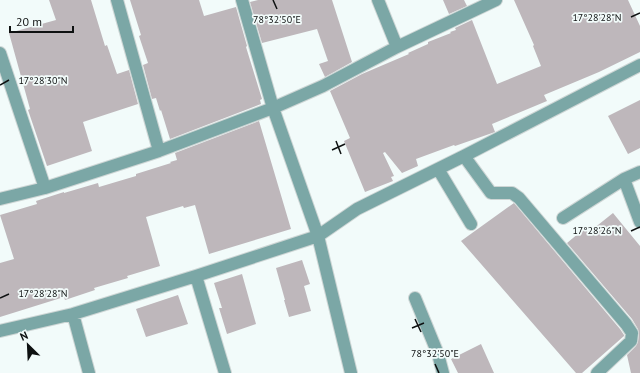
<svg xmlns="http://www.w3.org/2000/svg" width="640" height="373" font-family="'PT Sans',sans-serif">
<rect width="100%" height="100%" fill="#f2fbfa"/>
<path fill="#beb7bb" d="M49 0H91L105 46 107 45 117 74 129 70 138 104 83 122 92 151 47 166 28 110 30 109 9 33 56 20Z
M130 0H199L204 16 236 7 247 46 246 47 262 99 260 100 261 104 170 139 161 110 160 111 156 98 152 99 143 65 148 63 139 36 141 35Z
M258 0H332L352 62 325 77 319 64 328 61 317 29 262 43 250 2Z
M443 0H464L467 6 449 14Z
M514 0H628L640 26V52L599 72 544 95 547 101 492 124 495 132 455 146 454 145 416 159 418 166 402 173 385 152 383 153 394 176 391 177 393 181 365 192 344 141 350 138 330 91 362 74 409 54 408 53 428 44V42L451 33 450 32 456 30 455 28 472 20 497 84 541 66 533 46 534 45Z
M640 100V148L628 154 608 116Z
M259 121 291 229 209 254 195 205 184 208 183 206 146 217 160 266 127 276 128 278 94 288 95 290 65 300 64 297 0 317V263L14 259 0 215 37 204 36 201 64 192V193L98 183 99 187 136 176V174L171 163 170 162 177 160 175 153Z
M514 203 620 329 624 335V336L582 373H576L461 241Z
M613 213 640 246V373H631L627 355 636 346 638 342 639 334 638 329 632 319 567 243 585 228 588 233Z
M302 260 310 284 304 286 311 311 289 317 284 300H285L276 268Z
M242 274 256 324 227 334 219 308H222L214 283Z
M178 295 188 324 146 337 136 309Z
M481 344 494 373H458L451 359Z"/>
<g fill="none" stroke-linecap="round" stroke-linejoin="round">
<g stroke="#ced6d5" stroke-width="14">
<path id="minor" d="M117 0 159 151
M242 0 273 108 318 236 351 373
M378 0 397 47
M0 53 45 188
M464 156 491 193H512L519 198 626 324 632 333 631 341 597 373
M438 169 471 224
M624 179 640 222
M0 199 45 188 159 151 273 108 323 86 397 47 496 0
M563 218 624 179 640 172
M196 276 225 373
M415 298 438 354 443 373
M73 314 89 373
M0 331 73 314 196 276 318 236 357 209 464 156 640 65"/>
</g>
<use href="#minor" stroke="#7ba7a6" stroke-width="12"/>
</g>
<path fill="none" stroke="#0e1111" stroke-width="1.5" d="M273 0 277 9M631 17 640 13M0 85 9 80M336 141 341 154M332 150 345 144M631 231 640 227M0 298 9 294M415 319 421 332M412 328 424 323M435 364 439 373"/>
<g font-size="10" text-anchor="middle" fill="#0e1111" stroke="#f2fbfa" stroke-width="3.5" stroke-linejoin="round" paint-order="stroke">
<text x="597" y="21">17°28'28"N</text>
<text x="277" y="23">78°32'50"E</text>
<text x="43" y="84">17°28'30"N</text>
<text x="597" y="234">17°28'26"N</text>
<text x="43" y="297">17°28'28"N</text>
<text x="435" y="357">78°32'50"E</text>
</g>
<g transform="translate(28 345) rotate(336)" stroke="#f2fbfa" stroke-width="3" paint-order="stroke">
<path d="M0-3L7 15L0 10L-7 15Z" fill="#0e1111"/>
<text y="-6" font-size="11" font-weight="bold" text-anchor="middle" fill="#0e1111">N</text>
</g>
<path d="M10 26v6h63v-6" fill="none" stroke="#0e1111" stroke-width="2"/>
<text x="16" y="26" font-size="12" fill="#0e1111" stroke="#f2fbfa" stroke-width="3" paint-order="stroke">20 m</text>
</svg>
